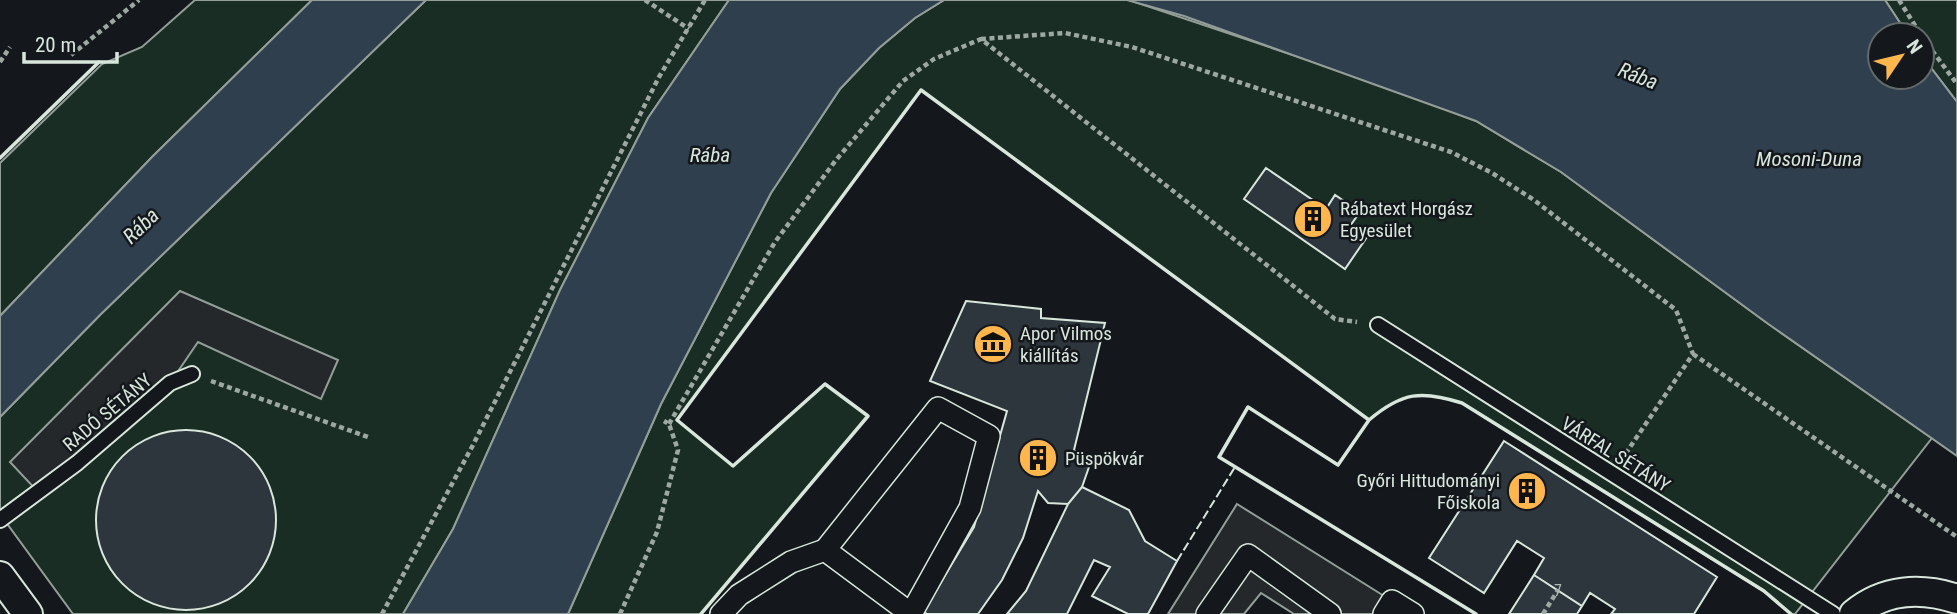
<svg xmlns="http://www.w3.org/2000/svg" width="1957" height="614" font-family="'Roboto Condensed',sans-serif">
<rect width="100%" height="100%" fill="#14181c"/>
<path fill="#1a2d24" stroke="#939e99" stroke-width="2" d="M195 0H312L152 157 0 316V163L102 64 142 47Z
M426 0H729L648 118 560 290 453 529 403 614H73L0 514V417L101 314Z
M944 0H1129L1391 88 1476 121 1561 172 1767 323 1932 438 1795 614H1791L1763 591 1462 403C1422 390 1402 392 1369 420L921 90 677 420 733 466 825 384 868 416 701 614H568L661 404 771 193 840 89 879 48 915 18Z
M1885 0H1957V102L1922 56V35H1908Z"/>
<path fill="#24282b" stroke="#939e99" stroke-width="2" d="M180 291 338 360 321 399 198 342 170 383 38 492 10 462Z
M1237 504 1392 601 1384 614H1294L1261 593 1244 614H1168Z"/>
<path fill="#2f3f4d" stroke="#939e99" stroke-width="2" d="M312 0H426L101 314 0 417V316L152 157Z
M729 0H944L915 18 879 48 840 89 771 193 661 404 568 614H403L453 529 560 290 648 118Z
M1127 0H1885L1908 35H1880V77H1922V56L1957 102V456L1767 323 1561 172 1476 121 1184 16Z"/>
<path fill="#2c363c" stroke="#d8e6dc" stroke-width="2" d="M1266 168 1326 209 1335 195 1360 212 1350 226 1367 237 1345 269 1244 199Z
M966 301 1041 309V318L1105 323 1074 450 1089 467 1082 487 1068 504 1048 503 1038 491 1023 538 1002 580 978 614H927L923 612 974 527 1007 411 930 381Z
M96 520a90 90 0 1 1 180 0a90 90 0 1 1-180 0Z
M1504 441 1717 577 1694 614H1611L1615 609 1590 593 1582 606 1534 575 1544 558 1517 541 1484 593 1429 558Z
M1082 487 1129 510 1145 541 1177 561 1148 614H1128L1092 596 1110 567 1094 560 1067 614H1007L1026 591 1068 504Z
M1534 575 1582 606 1577 614H1509Z"/>
<g fill="none" stroke-linecap="round" stroke-linejoin="round">
<g stroke="#d8e6dc" stroke-width="18">
<path id="service" d="M1378 325 1833 614
M0 520 77 463 170 383 192 374"/>
</g>
<g stroke="#d8e6dc" stroke-width="24">
<path id="pedestrian" d="M825 550 911 614
M721 614 739 595 791 562 825 550 938 408 989 436 970 508 911 614
M1207 614 1248 555 1330 614
M1384 614 1392 601 1413 614"/>
</g>
<g stroke="#d8e6dc" stroke-width="32">
<path id="minor" d="M0 576 28 614
M1854 614C1884 589 1921 587 1957 599"/>
</g>
<path stroke="#9da8a2" stroke-width="4.5" stroke-dasharray="5 3.5" stroke-linecap="butt" d="M645 0 689 29
M1899 0 1921 35
M1922 37 1957 84
M981 39 1065 33 1132 47 1451 152 1492 173 1534 200 1676 310 1693 354 1624 456
M71 55 139 0
M0 62 10 47
M1693 354 1957 537
M211 381 368 437
M669 424 775 242 836 160 903 81 934 59 981 39 1335 319 1357 322
M382 614 473 445 659 77 705 0
M620 614 657 532 678 450 669 424 664 421
M1543 614 1558 590"/>
<use href="#service" stroke="#14181c" stroke-width="14"/>
<use href="#pedestrian" stroke="#14181c" stroke-width="21"/>
<use href="#minor" stroke="#14181c" stroke-width="28"/>
<path stroke="#d8e6dc" stroke-width="2" stroke-dasharray="9 3.5" stroke-linecap="butt" d="M1177 561 1235 467"/>
<path stroke="#d8e6dc" stroke-width="3.5" d="M0 158 99 62
M1369 420 1338 465 1248 407 1219 457 1476 614
M701 614 868 416 825 384 733 466 677 420 921 90 1369 420C1402 392 1422 390 1462 403L1764 591 1791 614"/>
</g>
<defs>
<g id="building-disc" transform="scale(2.0125)"><circle r="9.5" fill="#ffb74d" stroke="#14181c"/><path d="M-4-6H4V6H1V3H-1V6H-4ZM-2.5-4.3h1.7v1.8h-1.7ZM.8-4.3h1.7v1.8H.8ZM-2.5-1h1.7V.8h-1.7ZM.8-1h1.7V.8H.8Z" fill="#111"/></g>
<g id="museum-disc" transform="scale(2.0125)"><circle r="9.5" fill="#ffb74d" stroke="#14181c"/><path d="M0-6L6-3V-2H-6V-3ZM-5-1h2V3h-2ZM-1-1h2V3h-2ZM3-1h2V3H3ZM-6 4H6V6H-6Z" fill="#111"/></g>
</defs>
<g fill-rule="evenodd">
<use href="#building-disc" x="1313" y="219"/>
<use href="#museum-disc" x="993" y="344"/>
<use href="#building-disc" x="1038" y="458"/>
<use href="#building-disc" x="1527" y="491"/>
</g>
<g text-anchor="middle" stroke-width="5" stroke-linejoin="round" paint-order="stroke">
<g font-size="16" fill="#adbab4">
<text x="1558" y="596">7</text>
</g>
<g font-size="19" fill="#d8e6dc" stroke="#14181c" text-anchor="start">
<text x="1340" y="215">Rábatext Horgász<tspan x="1340" dy="22">Egyesület</tspan></text>
<text x="1020" y="340">Apor Vilmos<tspan x="1020" dy="22">kiállítás</tspan></text>
<text x="1065" y="465">Püspökvár</text>
<text x="1500" y="487" text-anchor="end">Győri Hittudományi<tspan x="1500" dy="22">Főiskola</tspan></text>
</g>
<g font-size="19" fill="#d8e6dc" stroke="#14181c">
<text transform="translate(107 412) rotate(-40)" y="7">RADÓ SÉTÁNY</text>
<text transform="translate(1616 454) rotate(32)" y="7">VÁRFAL SÉTÁNY</text>
</g>
<g font-size="21" font-style="italic" fill="#d8e6dc" stroke="#14181c">
<text transform="translate(1638 76) rotate(21)" y="7">Rába</text>
<text x="710" y="162">Rába</text>
<text x="1809" y="166">Mosoni-Duna</text>
<text transform="translate(141 226) rotate(-44)" y="7">Rába</text>
</g>
</g>
<g transform="translate(1901 56) rotate(55)"><circle r="33" fill="#14181c" stroke="#626a69" stroke-width="2"/>
<path d="M0-5L12 26L0 18L-12 26Z" fill="#ffb74d"/>
<text y="-10" font-size="19" font-weight="bold" text-anchor="middle" fill="#d8e6dc">N</text>
</g>
<path d="M24 52v10h93v-10" fill="none" stroke="#d8e6dc" stroke-width="3.5"/>
<text x="35" y="52" font-size="21" fill="#d8e6dc" stroke="#14181c" stroke-width="5" paint-order="stroke">20 m</text>
</svg>
